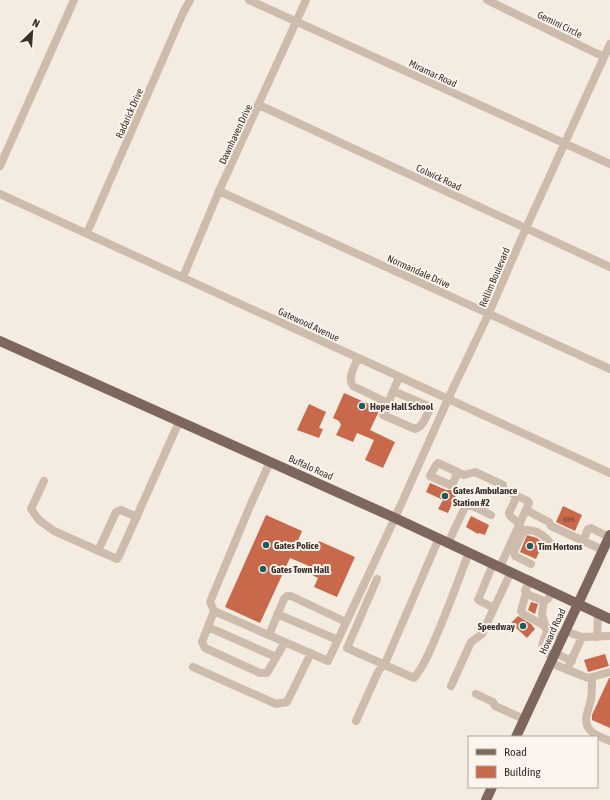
<svg xmlns="http://www.w3.org/2000/svg" width="610" height="800" font-family="'Asap Condensed',sans-serif">
<rect width="100%" height="100%" fill="#f4ebe1"/>
<path fill="#c8694b" d="M344 393 380 409 370 430 395 442 383 468 365 460 374 440 357 433 353 442 336 435 341 425 339 421 333 418Z
M309 404 326 412 319 428 323 429 319 438 297 430Z
M430 483 446 490H451L457 493 448 513 438 509 443 500 426 492Z
M563 506 582 515 575 531 556 522Z
M266 515 302 531 297 543 315 551 319 541 355 557 337 597 314 587 318 578 306 572 309 566 290 558 260 623 225 607Z
M471 516 489 525 485 535 479 533 478 534 466 527Z
M527 535 537 538 543 543 536 559 520 552Z
M531 602 538 604 535 614 528 610Z
M518 616 531 624 535 629 527 638 511 623Z
M605 654 609 666 588 672 584 660Z
M609 678H610V728L592 720V715Z"/>
<g fill="none" stroke-linecap="round" stroke-linejoin="round">
<path stroke="#cdbbac" stroke-width="8" d="M249 0 610 164
M487 0 604 57
M259 105 610 267
M0 166 74 0
M219 191 610 369
M0 194 610 473
M87 233 183 13 190 0
M183 277 219 191 306 0
M358 358C355 366 347 378 353 386L388 403
M393 391 426 405 429 411C425 418 423 427 415 429L383 415 399 377
M270 462 250 506 210 602 214 611 328 661 395 518 448 399 489 313 526 228 610 44
M458 472 453 483 450 485 430 476 436 465 438 463 464 475 475 472 503 485V489L528 501 529 503 500 567
M44 481 31 509 39 520 54 531 117 559 119 556 179 422
M517 496 509 513 510 516 520 524
M526 510 549 522 551 526 603 550
M583 541 588 529 591 528 609 537
M448 543 465 507 470 505 491 515
M98 551 116 512 121 510 137 517
M531 564 515 556 514 551 524 530C537 529 545 536 553 546
M377 579 347 648 414 678C425 665 431 648 438 632 449 606 459 579 469 552
M530 580 525 591 529 595 544 601 548 599 552 591
M526 593 521 611 523 614 545 626
M544 601 542 614 546 629
M494 608 511 572
M214 611 202 642 205 648 260 673H267L285 642
M277 614 338 640
M208 627 276 657
M565 631 582 637 610 636
M269 635 284 599 287 596H291L346 622
M597 637 598 613
M555 653 572 661
M553 658C540 646 540 648 547 632H553L563 637
M551 663 588 678 610 672
M193 667 276 704 287 702 311 653
M567 670 582 637
M592 677C592 684 592 692 591 699 589 710 581 722 591 731 595 736 604 738 610 741
M451 686 471 642 482 634 494 608 478 600 493 564
M476 694 493 702 495 706 524 719
M356 721 378 672 386 661 439 538"/>
<path stroke="#7d675c" stroke-width="10" d="M0 341 395 518 610 619
M516 737 610 535
M486 800 492 787"/>
</g>
<g fill="#1f5a5e" stroke="#fbf5ee" stroke-width="1.5">
<circle cx="362" cy="406" r="4"/>
<circle cx="445" cy="496" r="4"/>
<circle cx="266" cy="545" r="4"/>
<circle cx="530" cy="546" r="4"/>
<circle cx="263" cy="569" r="4"/>
<circle cx="523" cy="626" r="4"/>
</g>
<g text-anchor="middle" stroke-width="4" stroke-linejoin="round" paint-order="stroke">
<g font-size="8" fill="#5e3e33">
<text x="569" y="522">695</text>
</g>
<g font-size="10" fill="#3b302b" stroke="#fbf5ee">
<text transform="translate(560 24) rotate(26)" y="4">Gemini Circle</text>
<text transform="translate(433 73) rotate(25)" y="4">Miramar Road</text>
<text transform="translate(129 113) rotate(-66)" y="4">Radarick Drive</text>
<text transform="translate(235 134) rotate(-65)" y="4">Dawnhaven Drive</text>
<text transform="translate(439 177) rotate(25)" y="4">Colwick Road</text>
<text transform="translate(419 271) rotate(24)" y="4">Normandale Drive</text>
<text transform="translate(494 277) rotate(-67)" y="4">Rellim Boulevard</text>
<text transform="translate(309 324) rotate(25)" y="4">Gatewood Avenue</text>
<text transform="translate(311 467) rotate(24)" y="4">Buffalo Road</text>
<text transform="translate(552 631) rotate(-65)" y="4">Howard Road</text>
</g>
<g font-size="10" font-weight="bold" fill="#3b302b" stroke="#fbf5ee" text-anchor="start">
<text x="370" y="410">Hope Hall School</text>
<text x="453" y="494">Gates Ambulance<tspan x="453" dy="12">Station #2</tspan></text>
<text x="274" y="549">Gates Police</text>
<text x="538" y="550">Tim Hortons</text>
<text x="271" y="573">Gates Town Hall</text>
<text x="515" y="630" text-anchor="end">Speedway</text>
</g>
</g>
<rect x="468" y="736" width="130" height="52" fill="#fbf5ee" stroke="#aea6a0"/>
<rect x="476" y="749" width="20" height="6" fill="#7d675c" stroke="#aea6a0"/>
<text x="504" y="756" font-size="12" fill="#3b302b">Road</text>
<rect x="476" y="766" width="20" height="12" fill="#c8694b" stroke="#aea6a0"/>
<text x="504" y="776" font-size="12" fill="#3b302b">Building</text>
<g transform="translate(32 32) rotate(25)" stroke="#fbf5ee" stroke-width="3" paint-order="stroke">
<path d="M0-3L7 15L0 10L-7 15Z" fill="#3b302b"/>
<text y="-6" font-size="11" font-weight="bold" text-anchor="middle" fill="#3b302b">N</text>
</g>
</svg>
